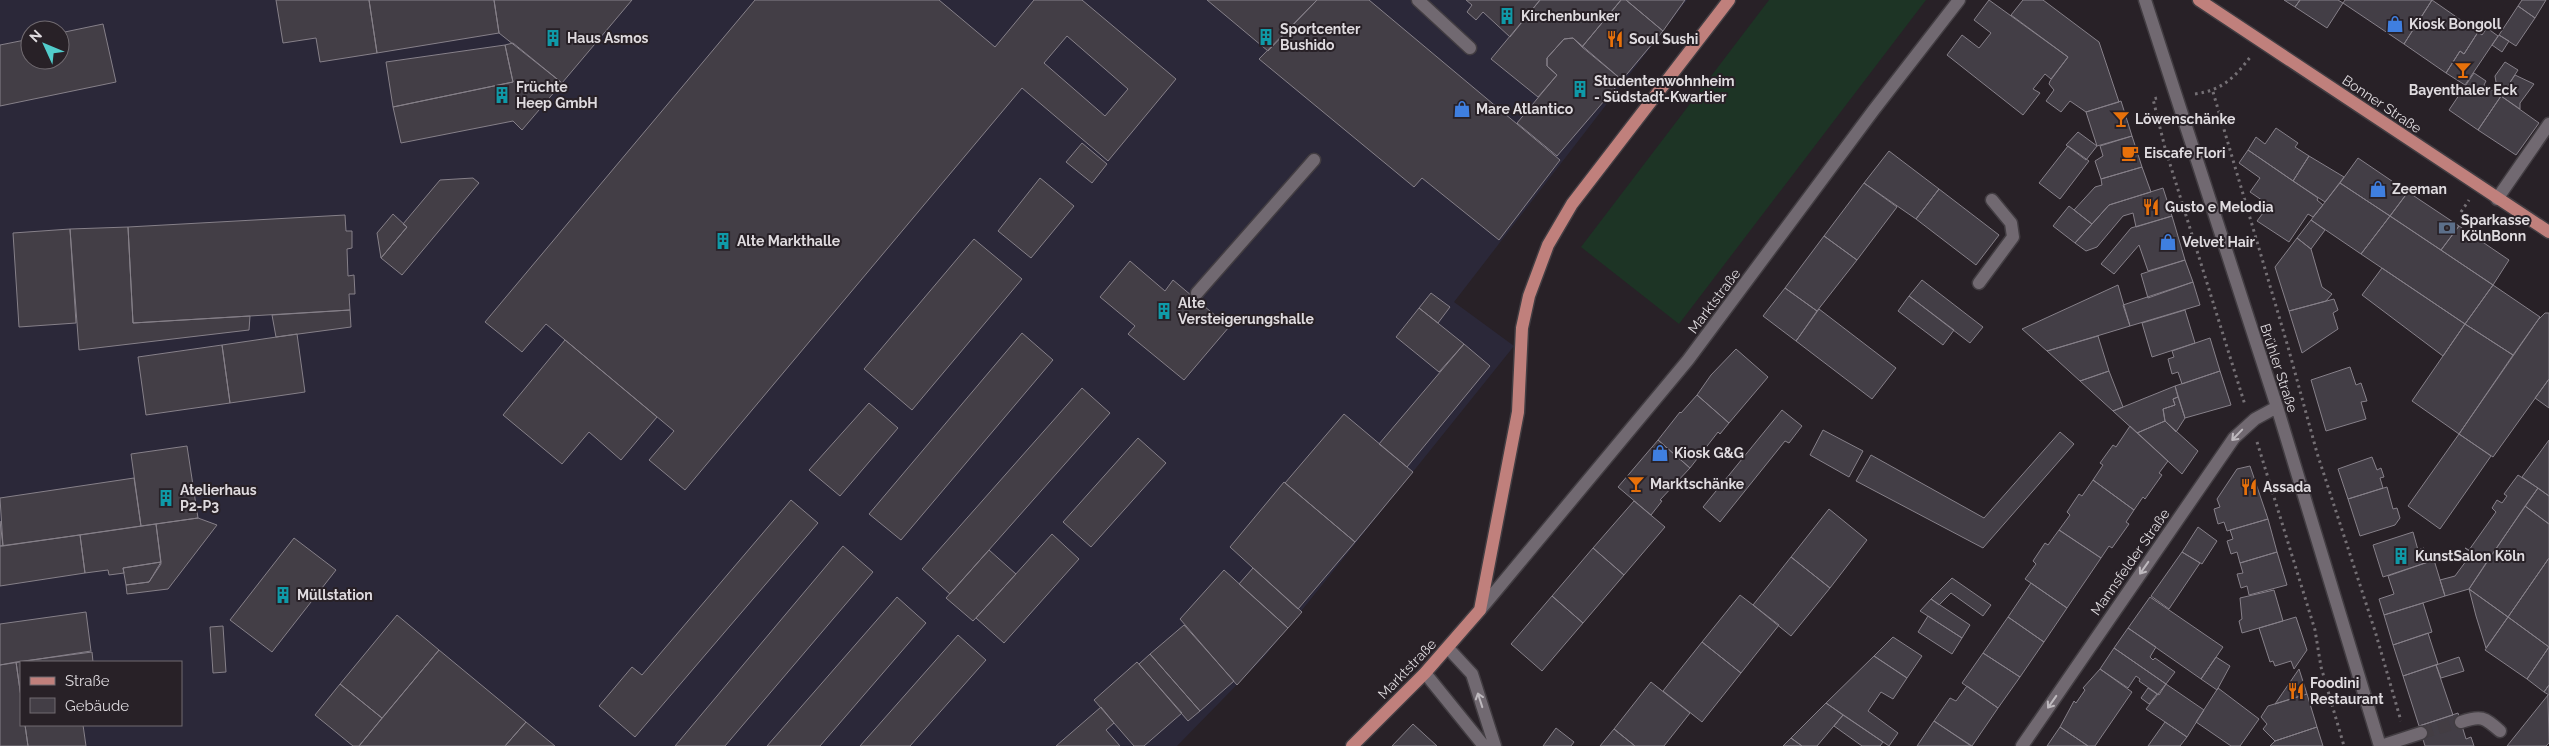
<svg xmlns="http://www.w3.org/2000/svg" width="2549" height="746" font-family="Raleway,sans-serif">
<rect width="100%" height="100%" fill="#282127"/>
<path fill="#2b2839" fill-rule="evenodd" d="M0 0H1687L1454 302 1514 346 1265 656 1177 746H0ZM30 30H60V60H30ZM21 662H181V725H21Z"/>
<path fill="#1d3425" d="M1769 0H1926L1679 324 1581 247Z"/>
<path fill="#433e46" stroke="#868089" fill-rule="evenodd" d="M276 0H369L377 53 320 62 316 38 283 43Z
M369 0H494L499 33 377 53Z
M494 0H632L562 83 499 33Z
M755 0H939L995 47 1034 0H1082L1176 79 1108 161 1022 88 685 490 649 460 674 431 546 324 522 352 485 322ZM1067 36 1128 89 1105 116 1044 63Z
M1207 0H1317L1268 51Z
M1317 0H1369L1560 160 1499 240 1422 178 1414 187 1259 59Z
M1466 0H1540L1510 37 1483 12 1476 20 1467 12 1472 5Z
M1540 0H1621L1582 47 1573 38 1564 39 1547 58V66L1557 75 1538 97 1491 59Z
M1621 0H1626L1663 31 1622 80 1582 47Z
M1626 0H1685L1663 31Z
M1989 0 2068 57 2051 79 2045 74 2033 89 2040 93 2023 115 1947 55 1962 35 1979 48 1991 33 1974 20Z
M2023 0H2043L2099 42 2119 102 2086 112 2070 101 2061 112 2046 101 2054 90 2049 84 2050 81 2068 57 2011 15Z
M2284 0H2300L2295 7Z
M2300 0H2338L2343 3 2327 28 2295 7Z
M2345 0H2432L2404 44 2343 3Z
M2432 0 2478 32 2464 54 2460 51 2446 73 2404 44Z
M2522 0H2546L2535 18 2518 6Z
M2518 6 2535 18 2516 46 2499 35Z
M103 24 116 82 0 106V45L30 39V60H60V33Z
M2487 28 2498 36 2465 85 2446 73 2460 51 2464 54 2478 32 2482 35Z
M2499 35 2509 41 2502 52 2492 45Z
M1573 38 1622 80 1557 156 1517 123 1557 75 1547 66V58L1564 39Z
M513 43 562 83 522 130 513 121 401 143 393 107 513 82 505 45Z
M505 45 513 82 393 107 386 62Z
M2505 62 2518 70 2501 96 2496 93 2501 86 2496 82 2495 76Z
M2474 73 2486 81 2484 85 2501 96 2478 130 2449 110Z
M2515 75 2534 84 2520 103V109L2501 96Z
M2501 96 2539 123 2516 155 2478 130Z
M2121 101 2132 136 2097 146 2086 112Z
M2276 128 2298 143 2295 147 2309 156 2293 181 2248 150 2256 137 2265 144Z
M2078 132 2097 146 2086 160 2066 145Z
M2132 136 2142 167 2101 179 2095 161 2103 156 2100 146Z
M1082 143 1107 164 1092 183 1066 162Z
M2068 146 2089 161 2060 199 2039 183Z
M2248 150 2318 198 2317 200 2323 205 2313 217 2308 214 2289 242 2257 221 2269 205 2250 192 2260 178 2239 163Z
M1889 151 1939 189 1916 219 1864 183Z
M2309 156 2344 177 2325 202 2293 181Z
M2358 158 2408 192 2390 216 2340 183Z
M2142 167 2151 192 2109 205 2092 224 2074 210 2095 187 2102 185 2101 179Z
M473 178 479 183 402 275 381 258 407 227 403 224 440 180Z
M1040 178 1074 206 1031 258 998 231Z
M1864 183 1897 207 1857 260 1824 236Z
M2340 183 2390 216 2361 254 2311 220Z
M2163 188 2172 216 2136 227 2133 213 2123 216 2097 247 2086 251 2075 243 2109 205Z
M1939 189 1999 235 1976 265 1916 219Z
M2408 192 2459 226 2441 250 2390 216Z
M2069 206 2092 224 2075 243 2053 226Z
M393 214 407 227 381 258 377 233Z
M345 215 346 231H352V248L347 249 348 276 354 275 355 294H349L350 310 133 323 128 227Z
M2172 216 2185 260 2148 271 2139 245 2114 274 2101 264 2131 228Z
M2390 216 2493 285 2465 324 2361 254Z
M2311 220 2325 230 2311 249 2297 238Z
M2459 226 2509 260 2493 285 2441 250Z
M128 227 133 323 250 316 249 330 79 350 70 229Z
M70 229 76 323 19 327 13 233Z
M1824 236 1857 260 1817 311 1785 288Z
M2297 238 2311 249 2322 287 2332 294 2326 301 2289 311 2275 267Z
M974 239 1022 279 912 410 864 369Z
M2185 260 2193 282 2148 298 2141 274Z
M1130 261 1165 291 1173 280 1229 327 1184 380 1128 334 1135 326 1100 297Z
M2382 268 2465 324 2443 356 2362 295Z
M1922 280 1983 327 1970 343 1909 296Z
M2193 282 2200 305 2130 326 2123 305Z
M2118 285 2130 326 2047 351 2022 329Z
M2493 285 2540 317 2513 355 2465 324Z
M1785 288 1817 311 1796 341 1763 316Z
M1431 293 1450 307 1438 323 1419 308Z
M1909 296 1954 330 1943 345 1898 311Z
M2334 299 2338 310 2333 313 2338 329 2302 353 2289 311Z
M1419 308 1464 344 1439 372 1396 337Z
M1819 309 1896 368 1872 399 1796 341Z
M350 310 351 327 276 337 272 315Z
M2185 310 2195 343 2152 357 2142 323Z
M2545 313H2549V379L2493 457 2459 434 2538 320Z
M2465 324 2513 355 2459 434 2412 401Z
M1022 333 1053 360 901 540 869 514Z
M297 334 305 392 230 403 222 345Z
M2098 336 2109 371 2080 381 2047 351Z
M2210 338 2220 371 2182 384 2178 372 2172 374 2168 359 2174 357 2172 351Z
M565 340 657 417 621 460 589 432 562 464 503 415Z
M1464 344 1490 366 1407 467 1379 444Z
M222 345 230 403 146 415 138 357Z
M1736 349 1768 377 1729 423 1697 395 1711 375Z
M2350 367 2356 385 2361 383 2367 401 2361 402 2366 419 2326 431 2311 380Z
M2109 371 2123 407 2113 411 2080 381Z
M2220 371 2231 405 2185 418 2175 386Z
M2549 379V408L2535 398Z
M2175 386 2178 397 2173 399 2175 405 2163 409 2165 421 2137 433 2113 411Z
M1082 388 1110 413 950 594 922 569Z
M1697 395 1729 423 1720 434 1718 432 1690 468 1658 440 1680 412 1681 413Z
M2178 397 2185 418 2176 432 2165 421 2163 409 2175 405 2173 399Z
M869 403 898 428 840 496 809 470Z
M1782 410 1802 426 1789 443 1785 441 1720 522 1703 507Z
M1344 414 1413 472 1355 542 1285 483Z
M2165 421 2198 451 2182 474 2137 433Z
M2130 426 2168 461 2159 473 2162 475 2145 499 2143 497 2134 510 2093 480 2103 465 2100 463 2113 445 2116 447Z
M1823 430 1863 451 1849 477 1810 455Z
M2060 432 2074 444 1983 548 1856 481 1871 455 1984 518Z
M2459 434 2491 456 2440 529 2408 506Z
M1138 438 1166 463 1091 547 1063 522Z
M1658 440 1690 468 1660 500 1662 501 1651 515 1618 487Z
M2549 440V496L2522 477Z
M187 446 198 518 141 526 131 454Z
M2372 457 2377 470 2381 468 2384 477 2380 478 2383 488 2348 499 2338 469Z
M2250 466 2268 519 2227 531 2224 522 2218 524 2214 509 2220 507 2217 499 2237 469Z
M2518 475 2538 488 2486 563 2465 548 2469 550 2496 512 2492 508 2497 500 2502 503 2507 496 2504 494Z
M134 478 141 526 3 546 0 498Z
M2093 480 2134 510 2126 522 2129 524 2112 548 2109 546 2101 558 2059 530 2070 515 2067 512 2079 494 2082 496Z
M1284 482 1355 542 1298 609 1230 547Z
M2387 487 2393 509 2397 508 2400 518 2395 525 2360 536 2348 499Z
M2538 488 2549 496V524L2525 506Z
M791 500 818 523 635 737 599 706 632 667 642 675Z
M1634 501 1665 527 1624 575 1593 548Z
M2525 506 2549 524V558L2508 617 2469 589Z
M1829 509 1867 540 1830 588 1791 557Z
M198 518 217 525 168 589 127 594 126 585 149 582 161 564 156 524Z
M2268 519 2277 552 2240 563 2237 552 2231 554 2227 541 2233 539 2230 530Z
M0 521 3 546H0Z
M156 524 161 562 123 568 124 573 109 575 108 570 85 573 80 535Z
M2198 527 2217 541 2202 564 2182 552Z
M2059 530 2101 558 2067 608 2025 579 2036 564 2033 561 2045 543 2048 545Z
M2413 532 2418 550 2424 548 2428 562 2383 577 2373 545Z
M1052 534 1079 559 1004 643 976 618Z
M80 535 85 573 0 586V546Z
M294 538 336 570 272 652 230 620Z
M843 546 873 572 725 746H675Z
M1593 548 1624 575 1583 623 1552 596Z
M989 550 1016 574 973 621 946 598Z
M2182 552 2200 563 2169 609 2151 596Z
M2277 552 2287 585 2249 595 2247 586 2241 588 2237 574 2243 573 2240 563Z
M2472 553 2486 563 2469 589 2445 596 2440 580 2455 576Z
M1791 557 1830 588 1791 636 1753 605Z
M2549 558V647L2508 617Z
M2434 560 2445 596 2384 615 2379 599 2394 594 2388 576Z
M161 562 149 582 126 585 123 568Z
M1253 568 1302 612 1288 628 1239 584Z
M1224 570 1288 628 1237 685 1180 619Z
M1952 578 1991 605 1983 616 1951 593 1939 605 1931 599Z
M2031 583 2067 608 2044 642 2008 617Z
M2469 589 2508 617 2486 648 2476 616Z
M2274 590 2283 621 2242 633 2239 621 2242 619 2240 598Z
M1740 595 1779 625 1741 673 1702 642Z
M1552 596 1583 623 1542 671 1511 644Z
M897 597 926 623 820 746H767Z
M2150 597 2223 647 2201 679 2128 628Z
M1931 599 1970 625 1962 638 1920 611Z
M2423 603 2432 632 2393 645 2384 615Z
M86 612 91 651 0 665V624Z
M397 615 439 650 382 718 340 684Z
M1928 616 1962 638 1952 654 1918 632Z
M2008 617 2044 642 2020 677 1983 653Z
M2296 617 2307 650 2294 669 2291 661 2275 666 2273 661 2270 662 2259 628Z
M2508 617 2549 647 2527 679 2485 650Z
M1184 625 1234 681 1200 711 1150 654Z
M223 626 226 672 213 673 210 627Z
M2128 628 2156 647 2150 657 2153 660 2155 658 2175 672 2166 684 2114 648Z
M2428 633 2438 664 2403 676 2393 645Z
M958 635 986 660 910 746H860Z
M1893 637 1922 656 1907 678 1874 656Z
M1702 642 1741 673 1702 722 1663 691Z
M2549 647V685L2544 692 2527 679Z
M2114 648 2166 684 2159 695 2139 681 2140 679 2136 676 2128 688 2100 669Z
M439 650 526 722 505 746H359Z
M92 652 93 662H21V697L16 662Z
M1983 653 2020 677 1998 708 1962 683Z
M1150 654 1200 711 1188 721 1139 664Z
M1874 656 1907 678 1893 699 1881 692 1868 711 1898 733 1889 746 1826 703Z
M2216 657 2230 666 2217 690 2201 679Z
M2459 657 2464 671 2441 678 2436 665Z
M16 662 21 697V725H25L28 746H0V665Z
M1137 662 1182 713 1144 746H1134L1094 700Z
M2436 665 2453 715 2419 726 2403 676Z
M2100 669 2132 692 2095 746H2088L2060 727 2074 701 2076 703 2085 690 2083 688Z
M2299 669 2307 694 2275 704Z
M1651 682 1690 713 1664 746H1635L1614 729Z
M340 684 382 718 359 746H353L315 715Z
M2166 684 2204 710 2187 737 2146 709Z
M2549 685V695L2544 692Z
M1967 686 1998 708 1972 746 1934 721 1950 698 1956 701Z
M2148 688 2157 694 2149 704 2141 698Z
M2218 688 2259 719 2240 746H2231L2196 722Z
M2307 694 2317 727 2275 741 2263 729 2267 724 2261 717 2268 706Z
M2548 695 2549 743 2546 746H2507Z
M1826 703 1843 715 1817 746H1802L1791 738Z
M1101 707 1114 723 1106 730 1120 746H1056Z
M2458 713 2466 739 2471 737 2474 746H2425L2419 726Z
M1843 715 1883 742 1880 746H1862L1834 726Z
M1934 721 1971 746H1917Z
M526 722 555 746H505Z
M2165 722 2187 737 2180 746H2148Z
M1413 724 1437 746H1392Z
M25 725H83L86 746H28Z
M2060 727 2088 746H2047Z
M2317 727 2323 746H2270L2275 741Z
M1556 728 1574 742 1571 746H1543Z
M1614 729 1635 746H1600Z
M1791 738 1802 746H1783Z"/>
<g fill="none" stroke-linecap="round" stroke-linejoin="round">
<path stroke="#433d43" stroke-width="12" stroke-dasharray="12 6" stroke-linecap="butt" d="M2421 733 2461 722"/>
<g stroke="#423d42" stroke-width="15">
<path id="minor" d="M1418 0 1470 48
M2145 0 2277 407 2380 746
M2497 199 2549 124
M1979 283 2013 237 2011 223 1992 200
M1197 293 1314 160
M1480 610 1688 360 1873 111 1959 0
M1448 648 1472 674 1495 746
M1425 673 1484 746
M2461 722C2481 715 2484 717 2500 731
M2022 746 2234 438 2255 419 2277 407
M2381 746 2421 733"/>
</g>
<g stroke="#423d42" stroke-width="15">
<path id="major" d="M2199 0 2549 232
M1352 746 1425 673 1480 610 1518 412 1522 328 1529 296 1548 245 1572 204 1729 0"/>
</g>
<path stroke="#757075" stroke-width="3" stroke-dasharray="2.5 4" stroke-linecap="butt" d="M2213 92 2288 347 2317 453 2375 631 2401 721
M2195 94C2223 90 2235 77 2251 56
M2157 98 2153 99 2165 148 2245 405
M2461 212 2469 200
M2257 442 2315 630 2321 667 2344 746"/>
<use href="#minor" stroke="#716971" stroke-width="12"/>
<use href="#major" stroke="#c0807c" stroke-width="12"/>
</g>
<defs><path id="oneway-shaft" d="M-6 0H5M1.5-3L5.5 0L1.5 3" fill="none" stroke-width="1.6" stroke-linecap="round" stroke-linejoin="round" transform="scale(1.25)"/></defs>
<g stroke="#beb9be">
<use href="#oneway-shaft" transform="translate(2237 435) rotate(134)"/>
<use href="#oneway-shaft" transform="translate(2144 568) rotate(125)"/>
<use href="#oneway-shaft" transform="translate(1480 700) rotate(-108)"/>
<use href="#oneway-shaft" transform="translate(2052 702) rotate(125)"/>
</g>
<defs>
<g id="building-bare" transform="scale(1.35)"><path d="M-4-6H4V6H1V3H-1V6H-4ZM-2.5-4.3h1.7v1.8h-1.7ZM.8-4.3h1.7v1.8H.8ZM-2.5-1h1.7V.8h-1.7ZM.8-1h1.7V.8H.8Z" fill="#0f9aa8" stroke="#282127" stroke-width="2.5" paint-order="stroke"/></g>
<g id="shop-bare" transform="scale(1.35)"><path d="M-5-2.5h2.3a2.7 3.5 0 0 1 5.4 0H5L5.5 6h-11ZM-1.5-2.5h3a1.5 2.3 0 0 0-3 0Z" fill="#3f7fe0" stroke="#282127" stroke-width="2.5" paint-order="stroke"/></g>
<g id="restaurant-bare" transform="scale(1.35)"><path d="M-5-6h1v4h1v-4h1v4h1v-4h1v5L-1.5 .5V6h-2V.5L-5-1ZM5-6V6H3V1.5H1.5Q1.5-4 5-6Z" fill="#e8710a" stroke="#282127" stroke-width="2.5" paint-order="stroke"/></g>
<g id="bar-bare" transform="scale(1.35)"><path d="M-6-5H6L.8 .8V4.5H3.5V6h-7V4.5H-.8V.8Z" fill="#e8710a" stroke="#282127" stroke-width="2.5" paint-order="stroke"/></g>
<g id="cafe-bare" transform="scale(1.35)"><path d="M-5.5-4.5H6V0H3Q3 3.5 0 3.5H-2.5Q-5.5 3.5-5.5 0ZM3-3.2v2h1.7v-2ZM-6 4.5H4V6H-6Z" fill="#e8710a" stroke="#282127" stroke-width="2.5" paint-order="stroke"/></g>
<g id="bank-bare" transform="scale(1.35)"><path d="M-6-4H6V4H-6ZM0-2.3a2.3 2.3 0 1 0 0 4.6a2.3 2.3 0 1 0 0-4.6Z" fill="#5c6f8a" stroke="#282127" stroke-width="2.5" paint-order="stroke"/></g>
</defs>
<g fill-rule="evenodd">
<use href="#building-bare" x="1507" y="16"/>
<use href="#shop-bare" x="2395" y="24"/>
<use href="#building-bare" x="1266" y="37"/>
<use href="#building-bare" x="553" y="38"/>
<use href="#restaurant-bare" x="1615" y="39"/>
<use href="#bar-bare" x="2463" y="70"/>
<use href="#building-bare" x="1580" y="89"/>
<use href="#building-bare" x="502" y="95"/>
<use href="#shop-bare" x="1462" y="109"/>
<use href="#bar-bare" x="2121" y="119"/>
<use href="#cafe-bare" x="2130" y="153"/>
<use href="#shop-bare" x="2378" y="189"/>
<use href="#restaurant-bare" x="2151" y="207"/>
<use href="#bank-bare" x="2447" y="228"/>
<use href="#building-bare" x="723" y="241"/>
<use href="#shop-bare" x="2168" y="242"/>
<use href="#building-bare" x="1164" y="311"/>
<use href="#shop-bare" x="1660" y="453"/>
<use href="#bar-bare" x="1636" y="484"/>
<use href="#restaurant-bare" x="2249" y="487"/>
<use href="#building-bare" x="166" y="498"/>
<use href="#building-bare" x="2401" y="556"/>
<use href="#building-bare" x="283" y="595"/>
<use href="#restaurant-bare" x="2296" y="691"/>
</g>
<g text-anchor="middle" stroke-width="4" stroke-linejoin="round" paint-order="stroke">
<g font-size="14" font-weight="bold" fill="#dfdbdf" stroke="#282127" text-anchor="start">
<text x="1521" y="21">Kirchenbunker</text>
<text x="2409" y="29">Kiosk Bongoll</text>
<text x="1280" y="34">Sportcenter<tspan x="1280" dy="16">Bushido</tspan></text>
<text x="567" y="43">Haus Asmos</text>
<text x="1629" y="44">Soul Sushi</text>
<text x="1594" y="86">Studentenwohnheim<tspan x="1594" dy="16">- Südstadt-Kwartier</tspan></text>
<text x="516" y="92">Früchte<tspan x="516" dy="16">Heep GmbH</tspan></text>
<text x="2463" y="95" text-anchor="middle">Bayenthaler Eck</text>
<text x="1476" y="114">Mare Atlantico</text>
<text x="2135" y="124">Löwenschänke</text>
<text x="2144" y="158">Eiscafe Flori</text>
<text x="2392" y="194">Zeeman</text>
<text x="2165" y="212">Gusto e Melodia</text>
<text x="2461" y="225">Sparkasse<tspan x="2461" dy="16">KölnBonn</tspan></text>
<text x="737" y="246">Alte Markthalle</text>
<text x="2182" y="247">Velvet Hair</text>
<text x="1178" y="308">Alte<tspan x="1178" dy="16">Versteigerungshalle</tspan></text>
<text x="1674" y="458">Kiosk G&amp;G</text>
<text x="1650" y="489">Marktschänke</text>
<text x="2263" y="492">Assada</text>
<text x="180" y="495">Atelierhaus<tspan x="180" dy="16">P2-P3</tspan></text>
<text x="2415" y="561">KunstSalon Köln</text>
<text x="297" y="600">Müllstation</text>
<text x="2310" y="688">Foodini<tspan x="2310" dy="16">Restaurant</tspan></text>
</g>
<g font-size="14" fill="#dfdbdf" stroke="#282127">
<text transform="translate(2382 104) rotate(34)" y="5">Bonner Straße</text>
<text transform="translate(1714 301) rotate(-53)" y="5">Marktstraße</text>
<text transform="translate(2279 368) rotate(72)" y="5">Brühler Straße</text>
<text transform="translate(2130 562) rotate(-55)" y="5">Mannsfelder Straße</text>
<text transform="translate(1407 669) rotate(-46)" y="5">Marktstraße</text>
</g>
</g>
<rect x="20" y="661" width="162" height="65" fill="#282127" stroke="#716b71"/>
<rect x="30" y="677" width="25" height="8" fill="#c0807c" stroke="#716b71"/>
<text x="65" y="686" font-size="15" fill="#dfdbdf">Straße</text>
<rect x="30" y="698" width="25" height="15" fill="#433e46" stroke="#716b71"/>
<text x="65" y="711" font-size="15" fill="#dfdbdf">Gebäude</text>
<g transform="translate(45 45) rotate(314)"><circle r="24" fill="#282127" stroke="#716b71"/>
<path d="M0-4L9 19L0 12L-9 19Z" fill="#52cdcc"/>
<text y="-8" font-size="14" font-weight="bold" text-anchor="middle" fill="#dfdbdf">N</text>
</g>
</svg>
